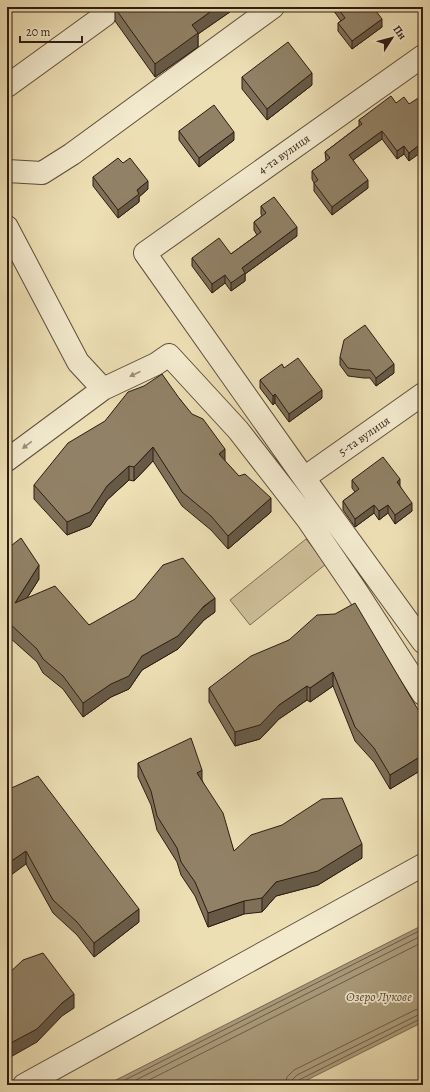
<svg xmlns="http://www.w3.org/2000/svg" width="430" height="1092" font-family="Alegreya,serif">
<rect width="100%" height="100%" fill="#eddfb4"/>
<filter id="stains"><feTurbulence type="fractalNoise" baseFrequency=".005" numOctaves="4"/><feColorMatrix values="0 0 0 0 .2 0 0 0 0 .09 0 0 0 0 .02 0 0 0 .5 -.17"/></filter>
<radialGradient id="worn" r=".72"><stop offset=".6" stop-color="#630" stop-opacity="0"/><stop offset="1" stop-color="#630" stop-opacity=".3"/></radialGradient>
<path fill="#cdbe98" stroke="#7e6d54" d="M306 539 326 564 250 625 230 600Z"/>
<path fill="#ac9d7d" stroke="#7a6952" d="M423 925V1022L297 1085H106Z"/>
<g fill="none" stroke-linecap="round" stroke-linejoin="round">
<path stroke="#6d5c47" stroke-width="1" d="M115 1085 423 929
M126 1085 423 935
M139 1085 423 942
M285 1085 287 1077 294 1070 415 1010 423 1008
M291 1085 292 1080 297 1075 418 1015 423 1014
M297 1085V1082L299 1080 420 1019H423"/>
<g stroke="#5e4d3a" stroke-width="24">
<path id="minor" d="M423 56 145 253 304 478 423 642
M7 86 105 15
M7 171 42 173 72 154 273 7
M7 227 78 362 103 389
M7 460 103 389 156 364 169 355 238 430 308 520 357 592 423 694
M304 478 423 394
M24 1085 423 865"/>
</g>
<use href="#minor" stroke="#f3eace" stroke-width="22"/>
</g>
<path fill="#7d6f58" stroke="#2e1c11" d="M114 7H179L181 9 237 7 198 34V47L155 77 115 21V8Z
M331 7H382L376 12 382 27 352 49 338 31V23L341 21Z
M242 77 312 85 267 120 242 89Z
M396 103 409 104V161L404 154 397 159 382 139 353 160 368 188 332 215 314 191V183L312 179V171L326 161 325 152 359 126V120Z
M179 131 234 140 199 167 179 140Z
M123 163 148 189 139 197V202L118 218 93 186V177Z
M261 206 297 236 245 274V281L231 291 225 283 212 293 192 266V258L231 254 257 235 254 230V222L262 216 261 214Z
M340 357 394 373 376 386 370 378H364L348 376 340 365Z
M284 368 322 398 289 422 275 403 273 405 260 388V380Z
M179 398 225 461 271 512 228 549 211 530 182 506 153 461 134 481 129 480 107 500 90 526 67 535 34 499V485Z
M352 480 400 486 412 511 395 524 388 513 379 520 374 513 355 527 343 510V501L355 492 352 488Z
M7 549 39 579 27 598 89 625 215 612 204 620 178 649 142 670 129 689 111 697 83 717 63 689 43 673 37 662 9 637 7 633Z
M289 640 423 718V769L390 789 374 762 355 741 333 686 310 702 307 700 279 719 260 739 235 746 209 702V688Z
M138 763 202 780 234 851 362 858 318 885 276 896 262 912 244 914 208 927 195 896 181 875 177 862 157 830 151 805 138 777Z
M7 790 139 922 94 957 77 935 53 913 26 864Z"/>
<path fill="#665a47" stroke="#2e1c11" d="M217 7H237L198 34V47L155 77V64L192 25Z
M372 7H382L372 14Z
M382 19V27L352 49V41Z
M312 73V85L267 120V109Z
M382 131V139L349 163V155Z
M234 132V140L199 167V158Z
M423 142V151L409 161V153Z
M404 146V154L397 159V151Z
M368 180V188L332 215V207Z
M148 181V189L139 197V202L118 218V210L137 190Z
M297 227V236L245 274V281L231 291V283L242 268Z
M225 275V283L212 293V284Z
M394 364V373L376 386V378Z
M322 390V398L289 422V414Z
M275 394V403L273 405V396Z
M153 447V461L134 481V467Z
M225 449V462L219 454Z
M129 466V480L107 500 90 526 67 535V522Z
M400 479V487L397 482Z
M271 498V512L228 549V536Z
M412 503V511L395 524V515Z
M374 505V513L355 527V519Z
M388 505V513L379 520V511Z
M39 565V579L15 617V603Z
M215 598V612L204 620 178 649 142 670 129 689 111 697 83 717V703Z
M333 672V686L310 702V688Z
M307 686V700L279 719 260 739 235 746V732L279 705Z
M423 755V769L390 789V775Z
M202 770V784L197 773Z
M362 844V858L318 885 276 896 262 912V898L276 882Z
M26 851V864L7 878V864Z
M244 901V914L208 927V913Z
M139 909V922L94 957V943Z
M74 994V1008L62 1016 37 1042 7 1059V1045Z"/>
<path fill="#918166" stroke="#2e1c11" d="M116 7H179L181 9 184 7H217L192 25 198 33 155 64 115 8Z
M337 7H373L382 19 352 41 338 23 345 18Z
M288 42 312 73 267 109 242 77Z
M423 95V142L409 153 404 146 397 151 382 131 349 155 368 180 332 207 314 183 318 180 312 171 330 158 325 152 362 124 359 120 391 96 396 103 404 97 409 104Z
M214 105 234 132 199 158 179 131Z
M118 158 123 163 130 158 148 181 137 190 139 194 118 210 93 177Z
M274 197 297 227 242 268 245 273 231 283 225 275 212 284 192 258 219 238 231 254 261 232 254 222 266 213 261 206Z
M365 325 394 364 376 378 370 370H364L348 368 340 357 344 340Z
M298 358 322 390 289 414 275 394 273 396 260 380 282 364 284 368Z
M162 374 179 398 192 414 203 419 225 449 219 454 239 476 245 474 271 498 228 536 211 516 182 492 153 447 134 467 129 466 107 486 90 512 67 522 34 485 68 443 105 421 128 392 144 386Z
M383 457 400 479 397 482 412 503 395 515 388 505 379 511 374 505 355 519 343 501 359 489 352 480Z
M21 538 39 565 15 603 55 586 89 625 135 599 163 565 183 558 215 598 204 606 178 636 142 656 129 676 111 684 83 703 63 676 43 659 37 649 9 623 7 619V549Z
M355 603 423 718V755L390 775 374 748 355 727 333 672 310 688 307 686 279 705 260 725 235 732 209 688 251 656 289 640 317 615 335 614Z
M191 738 202 770 197 773 223 813 234 851 251 835 282 825 322 799 342 798 362 844 318 871 276 882 262 898 244 901 208 913 195 882 181 862 177 848 157 816 151 791 138 763Z
M38 776 139 909 94 943 77 922 53 900 26 851 7 864V790Z
M43 953 74 994 62 1003 37 1029 7 1045V975L23 960Z"/>
<defs><path id="oneway-solid" d="M-6-.8H1V-3.2L6.5 0L1 3.2V.8H-6Z"/></defs>
<g fill="#9a8d79">
<use href="#oneway-solid" transform="translate(135 374) rotate(155)"/>
<use href="#oneway-solid" transform="translate(27 445) rotate(143)"/>
</g>
<g text-anchor="middle" stroke-width="3.5" stroke-linejoin="round" paint-order="stroke">
<g font-size="12" fill="#2e1c11" stroke="#f3eace">
<text transform="translate(284 154) rotate(-35)" y="4">4-та вулиця</text>
<text transform="translate(364 436) rotate(-35)" y="4">5-та вулиця</text>
</g>
<g font-size="13" font-style="italic" fill="#5a4937" stroke="#f3eace">
<text x="379" y="1001">Озеро Лукове</text>
</g>
</g>
<rect width="430" height="1092" fill="none" stroke="#eddfb4" stroke-width="24"/>
<rect x="8" y="8" width="414" height="1076" fill="none" stroke="#2e1c11" stroke-width="2"/>
<rect x="12" y="12" width="406" height="1068" fill="none" stroke="#2e1c11"/>
<g transform="translate(392 38) rotate(54)" stroke="#f3eace" stroke-width="3" paint-order="stroke">
<path d="M0-3L7 15L0 10L-7 15Z" fill="#2e1c11"/>
<text y="-6" font-size="11" font-weight="bold" text-anchor="middle" fill="#2e1c11">Пн</text>
</g>
<path d="M20 36v6h62v-6" fill="none" stroke="#2e1c11" stroke-width="2"/>
<text x="26" y="36" font-size="12" fill="#2e1c11" stroke="#f3eace" stroke-width="3" paint-order="stroke">20 m</text>
<rect width="100%" height="100%" filter="url(#stains)"/>
<rect width="100%" height="100%" fill="url(#worn)"/>
</svg>
